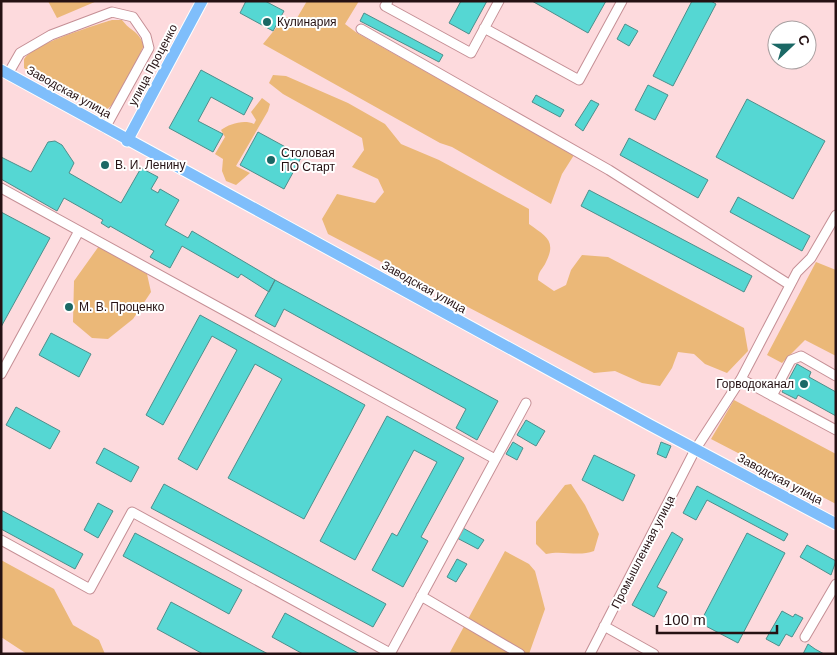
<svg xmlns="http://www.w3.org/2000/svg" width="837" height="655" font-family="Arial,sans-serif">
<rect width="100%" height="100%" fill="#fddadd"/>
<path fill="#ebb878" d="M48 1H97L57 18Z
M307 1H359L345 24 357 33 574 155 562 174 551 204 452 147 440 143 263 44 285 17 297 18Z
M112 20H122C131 32 137 29 144 45 133 68 127 95 105 111L86 103 65 90 45 82 24 68C24 65 24 62 24 60 29 45 96 25 112 20Z
M273 75 286 76 348 103 385 124 401 144 439 160 529 209V224C545 236 557 240 546 262 543 269 538 271 538 280L554 291 566 285 571 270 582 255 608 257 744 328 748 351 727 373 705 364 694 354 678 352 672 368 660 386 642 383 615 371 594 373 328 234 322 219 337 194 375 203 384 192 378 179 352 167 364 150 362 138 283 94 269 83Z
M262 98 270 104 268 111 236 166 250 173 236 185 226 181 222 171 223 159 215 154 225 137 221 130C229 124 244 119 254 124L256 120 251 112Z
M99 246 147 274 151 292 133 319 108 339 92 338 73 322 74 281Z
M816 262 836 270V356L805 340 782 363 767 355Z
M734 400 836 454V504L711 439Z
M571 484 585 505 599 534 594 551C578 557 563 550 546 554L536 544V522L565 485Z
M505 551 529 564 535 571 545 609 529 654H449Z
M1 560 54 589 73 625 99 640 105 654H27L1 637Z"/>
<path fill="#55d7d3" stroke="#4e8e8b" d="M246 1H265L284 11 273 31 240 13Z
M461 1H487L469 34 449 23Z
M532 1H606L588 33Z
M692 1H711L716 4 673 86 653 76Z
M364 13 443 55 439 62 360 21Z
M625 24 638 31 629 46 617 39Z
M201 70 253 98 244 115 211 97 198 121 223 134 213 152 169 128Z
M648 85 668 95 655 120 635 110Z
M536 95 564 110 560 117 532 102Z
M747 99 825 141 793 199 716 157Z
M591 100 599 104 583 131 575 125Z
M258 132 302 156 284 189 240 165Z
M629 138 708 180 698 198 620 155Z
M55 141 62 145 74 163 69 173 121 203 141 168 158 177 151 189 158 193 160 189 179 200 165 225 188 238 192 231 275 280 269 292 241 274 238 278 182 246 170 268 150 257 154 251 110 226 109 228 101 223 103 220 64 198 57 211 1 179V157L31 172 48 142Z
M589 190 752 276 744 292 581 206Z
M738 197 810 236 802 251 730 212Z
M1 212 50 238 1 327Z
M275 280 498 401 477 440 456 428 466 409 284 309 275 327 255 316Z
M200 315 365 405 304 519 228 478 282 379 255 364 197 470 178 459 237 350 212 336 163 425 146 415Z
M51 333 91 354 79 377 39 355Z
M797 364 811 372 809 377 836 392V416L798 395 796 399 782 392Z
M16 407 60 431 50 449 6 425Z
M387 416 464 458 421 537 428 541 403 587 372 570 392 533 397 536 437 462 414 450 355 560 320 541Z
M526 420 545 431 536 446 517 435Z
M513 442 523 448 517 460 506 454Z
M661 442 671 446 666 458 657 454Z
M104 448 139 467 131 482 96 463Z
M594 455 635 475 623 501 582 480Z
M164 484 386 604 373 627 151 508Z
M697 486 788 534 784 541 707 500 696 520 683 513Z
M98 503 113 511 98 538 84 530Z
M1 510 83 554 75 569 1 529Z
M463 528 484 540 478 549 457 538Z
M672 532 683 539 657 587 667 592 654 617 632 605Z
M135 533 242 590 229 614 123 556Z
M747 533 785 553 738 643 700 623Z
M807 545 836 561 831 575 800 557Z
M457 559 467 564 456 582 447 577Z
M171 602 268 654H203L157 629Z
M782 611 793 617 795 614 803 618 792 637 786 634 779 646 766 639Z
M285 613 360 654H303L272 637Z
M808 644 815 649 824 654H803Z"/>
<g fill="none" stroke-linecap="round" stroke-linejoin="round">
<g stroke="#c58f95" stroke-width="11">
<path id="minor" d="M388 1 385 6 471 53 499 1
M484 28 579 80 622 1
M361 29 609 170 790 285
M8 74 20 53 51 35 112 12 133 17 146 36 149 48 105 128
M1 188 495 459
M1 374 79 231
M741 379 836 430
M772 396 791 360 801 356 836 376
M1 540 90 589 132 512 390 653
M421 596 520 654
M604 626 654 654
M805 637 836 584
M390 654 526 403
M590 654 695 450 741 379 797 272 811 258 836 215"/>
</g>
<g stroke="#fff" stroke-width="13">
<path id="major" d="M1 70 650 425 836 524
M127 141 202 1"/>
</g>
<use href="#minor" stroke="#fff" stroke-width="9"/>
<use href="#major" stroke="#7fbefb" stroke-width="11"/>
</g>
<g fill="#1b6865" stroke="#fff" stroke-width="2">
<circle cx="267" cy="22" r="5"/>
<circle cx="271" cy="160" r="5"/>
<circle cx="105" cy="165" r="5"/>
<circle cx="69" cy="307" r="5"/>
<circle cx="804" cy="384" r="5"/>
</g>
<g text-anchor="middle" stroke-width="4" stroke-linejoin="round" paint-order="stroke">
<g font-size="12" fill="#251113" stroke="#fff" text-anchor="start">
<text x="277" y="26">Кулинария</text>
<text x="281" y="157">Столовая<tspan x="281" dy="14">ПО Старт</tspan></text>
<text x="115" y="169">В. И. Ленину</text>
<text x="79" y="311">М. В. Проценко</text>
<text x="794" y="388" text-anchor="end">Горводоканал</text>
</g>
<g font-size="12" fill="#251113" stroke="#fff">
<text transform="translate(153 65) rotate(-62)" y="4">улица Проценко</text>
<text transform="translate(69 92) rotate(29)" y="4">Заводская улица</text>
<text transform="translate(424 287) rotate(29)" y="4">Заводская улица</text>
<text transform="translate(780 479) rotate(28)" y="4">Заводская улица</text>
<text transform="translate(643 552) rotate(-63)" y="4">Промышленная улица</text>
</g>
</g>
<rect width="837" height="655" fill="none" stroke="#251113" stroke-width="5"/>
<g transform="translate(792 45) rotate(68)"><circle r="24" fill="#ffffff" stroke="#a8a0a1"/>
<path d="M0-4L9 19L0 12L-9 19Z" fill="#1b6865"/>
<text y="-8" font-size="14" font-weight="bold" text-anchor="middle" fill="#251113">С</text>
</g>
<path d="M657 625v8h120v-8" fill="none" stroke="#251113" stroke-width="2.5"/>
<text x="664" y="625" font-size="15" fill="#251113" stroke="#ffffff" stroke-width="4" paint-order="stroke">100 m</text>
</svg>
